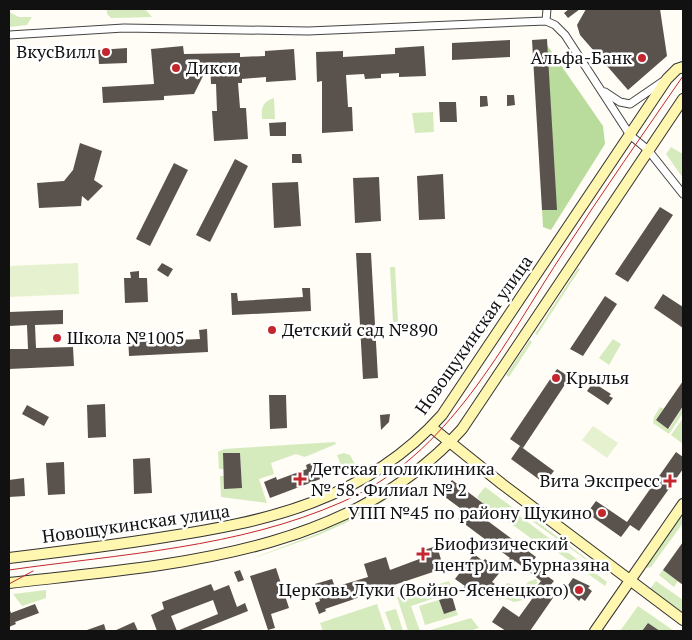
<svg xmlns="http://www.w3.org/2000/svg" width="692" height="640" font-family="'PT Serif',serif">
<rect width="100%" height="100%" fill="#fffdf5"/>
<path fill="#d5ebbd" d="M107 9H145L152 17 111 18 107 14Z
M9 12 19 17H32L27 25 9 27Z
M274 98 275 119H262C261 108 262 102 274 98Z
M433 112 434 132 415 133 412 113Z
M671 147 683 154V178L666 154Z
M390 267H395L398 322H393Z
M578 268 580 269 537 335 535 334Z
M613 339 621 344 609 365 599 358Z
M530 340 532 342 509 377 506 375Z
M683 406V413L669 434 653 423 654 417 660 407 664 409 657 420 669 429Z
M683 418V444L671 435Z
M335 442 336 444 305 457 296 454 271 463 274 474 259 479 267 503 221 497 220 476H224L242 488 240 453H223L224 469H219L218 452 224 449Z
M344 453 350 455 356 466 334 477 330 468 340 463 337 455Z
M485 487 516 510 517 514 607 582 605 586 546 544 543 547 484 504 477 497Z
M396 494 354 519 319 535 251 559 319 533Z
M527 514 607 574 609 576 525 516Z
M680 517 683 519V523L651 567 647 568 646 565Z
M663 570 678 581 674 587 659 575Z
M536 579 537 583 524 600 514 602 504 598 499 600 498 597 507 583 512 584 521 591 528 582Z
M449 581 453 592 411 606 420 631H408L397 597Z
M656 581 683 600V615L649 590Z
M46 590V598L22 606 13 594Z
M439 600 444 614 456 610 458 615 425 625 419 606Z
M377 604 386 631H323L320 623Z
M638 606 674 631H660L648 623 642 631H620Z
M396 609 403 631H392L385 612Z
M471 618 479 628 469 631H427Z"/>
<path fill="#b9dc9c" d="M547 45 603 126 605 144 551 230 543 227 542 210H556Z"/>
<path fill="#e6f2cf" d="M78 263 79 294 9 297V266Z
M593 426 618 443 607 458 582 440Z"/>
<path fill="#5a524d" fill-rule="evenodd" d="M569 9H580L568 18 564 13Z
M586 9H660L667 56 628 90 580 35 577 25Z
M547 39 557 210H542L532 40Z
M510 40V57L452 60V43Z
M183 46 184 54 240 53V57L265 56V51L294 49 296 80 266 82V77L242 79V83H238L240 108H246L248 139 214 141 212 111H217L216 84H211L210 62 194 94 164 96V100L103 103 102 87 154 84 151 49Z
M424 46 426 76 399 77V73L381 74V78L365 79 364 74 346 75 348 107H352L353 131 322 133V81L317 82 316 52 343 51V57L395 54V48Z
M127 48V63L99 64 98 50Z
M507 95H514L515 105 507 106Z
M480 96H487L488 106 480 107Z
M439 102H456L457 122H440Z
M286 122V136H270L269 123Z
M80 143 102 151 94 180 103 186 88 201 82 196 81 206 39 208 37 183 64 181 73 170Z
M292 154H301L302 163H292Z
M235 159 248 166 210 242 196 235Z
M174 163 188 170 150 246 136 239Z
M443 174 445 219 419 220 417 176Z
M379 177 381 221 355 223 353 178Z
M298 182 301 226 274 228 272 183Z
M660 207 673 215 628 282 615 274Z
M356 253H371L378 378 363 379Z
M162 263 173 269 168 277 157 270Z
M139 271V278H147L148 302 125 303 124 278H131L130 272Z
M302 288H310L311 311 232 315 231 293H237L238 301 303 297Z
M663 294 683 307V328L654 308Z
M605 296 617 304 583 356 570 349Z
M63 310V324L35 325 36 348 73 347 74 366 9 369V349H28L27 325 9 326V312Z
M207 329 208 352 129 356 128 335 134 334 135 342 200 339 199 330Z
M557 369 570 377 523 448 510 439Z
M683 381V406L668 429 656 420Z
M592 384 596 387 597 385 611 394 609 396 613 398 608 405 587 391Z
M269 395H286L287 428 270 429Z
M105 404 106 437 88 438 87 405Z
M27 405 49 417 44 426 22 414Z
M390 414 389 422 381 430 380 415Z
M520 446 554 471 544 483 511 459Z
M676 452 683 457V469L639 531 630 525 621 537 587 513 596 501 627 522Z
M223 453H240L242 488 224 489Z
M150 458 152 493 134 494 133 459Z
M316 461 323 478 270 498 264 482 276 477 277 480 307 469 306 465Z
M64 462 65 494 48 495 46 463Z
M24 478 25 496 9 497V480Z
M452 480 484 504 477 513 536 557 531 564 554 581 549 587 557 592 530 631H506L492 622 503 606 519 617 537 592 534 590 541 581 515 561 511 567 506 563 510 558 458 519 464 511 441 494Z
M683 542V585L663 570Z
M437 546 442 563 447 561 450 570 441 572 439 570 394 585 395 588 373 595 372 593 325 609 326 611 319 614 315 603 320 601 315 584 332 579 335 587 368 577 364 564 386 557 390 570 422 558 420 551Z
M474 554 483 561 485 559 501 571 492 582 495 584 491 590 488 588 480 598 471 591 469 593 463 589 465 586 455 579Z
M276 568 289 608 271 614 275 628 268 630 250 576Z
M240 570 244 580 238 582 234 572Z
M573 578 590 586 588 588 592 591 585 601 581 598 579 601 566 588Z
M211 584 214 591 229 585 237 607 245 603 248 611 198 631H157L151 615 164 609 162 602ZM213 600 218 614 177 631 171 616Z
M452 596 456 610 444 614 439 600Z
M35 604 39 613 15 622 16 624 9 627V608L11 613Z
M134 622 138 631H114Z
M648 623 660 631H642Z
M104 624 106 631H87V630Z"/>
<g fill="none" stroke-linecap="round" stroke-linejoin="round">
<g stroke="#444" stroke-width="9">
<path id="street" d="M546 21 547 9
M9 35 124 28 308 31 546 21 555 25 565 35 630 135 648 150 683 194
M605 92 620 102 630 104 665 80"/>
</g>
<g stroke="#333" stroke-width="12">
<path id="secondary" d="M431 427 502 484 683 620
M9 558C59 552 109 546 159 538 267 522 366 500 442 415L667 79 677 69 683 67
M9 583C168 565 348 556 462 429L683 99
M595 631 683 504"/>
</g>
<use href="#street" stroke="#fff" stroke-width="7"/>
<use href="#secondary" stroke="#fff6b0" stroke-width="10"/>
<path stroke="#c4262e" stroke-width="1" d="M9 570C121 554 238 548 342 502 450 455 503 344 565 250 603 191 643 134 683 76
M9 584 33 571"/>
</g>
<g fill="#c4262e" stroke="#fff" stroke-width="2">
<circle cx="106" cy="52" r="5"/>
<circle cx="642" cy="58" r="5"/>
<circle cx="176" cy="68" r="5"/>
<circle cx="272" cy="330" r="5"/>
<circle cx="57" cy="338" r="5"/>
<circle cx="556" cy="378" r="5"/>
<path d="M297.5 471.5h5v5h5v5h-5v5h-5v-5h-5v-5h5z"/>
<path d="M667.5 473.5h5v5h5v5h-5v5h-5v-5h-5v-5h5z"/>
<circle cx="602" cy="513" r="5"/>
<path d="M420.5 546.5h5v5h5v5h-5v5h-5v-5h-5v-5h5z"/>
<circle cx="579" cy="590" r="5"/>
</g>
<g text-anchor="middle" stroke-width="5" stroke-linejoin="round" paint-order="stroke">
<g font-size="18" fill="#111" stroke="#fff" text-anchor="start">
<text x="96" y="58" text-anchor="end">ВкусВилл</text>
<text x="632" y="64" text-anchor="end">Альфа-Банк</text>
<text x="186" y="74">Дикси</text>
<text x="282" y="336">Детский сад №890</text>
<text x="67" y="344">Школа №1005</text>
<text x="566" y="384">Крылья</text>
<text x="311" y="475">Детская поликлиника<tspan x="311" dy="21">№ 58. Филиал № 2</tspan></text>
<text x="660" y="487" text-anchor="end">Вита Экспресс</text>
<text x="592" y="519" text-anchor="end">УПП №45 по району Щукино</text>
<text x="434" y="550">Биофизический<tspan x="434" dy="21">центр им. Бурназяна</tspan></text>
<text x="569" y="596" text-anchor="end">Церковь Луки (Войно-Ясенецкого)</text>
</g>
<g font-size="18" fill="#111" stroke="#fff">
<text transform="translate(474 335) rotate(-55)" y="6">Новощукинская улица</text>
<text transform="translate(136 524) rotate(-8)" y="6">Новощукинская улица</text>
</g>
</g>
<rect width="692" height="640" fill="none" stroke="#111111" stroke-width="20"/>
</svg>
